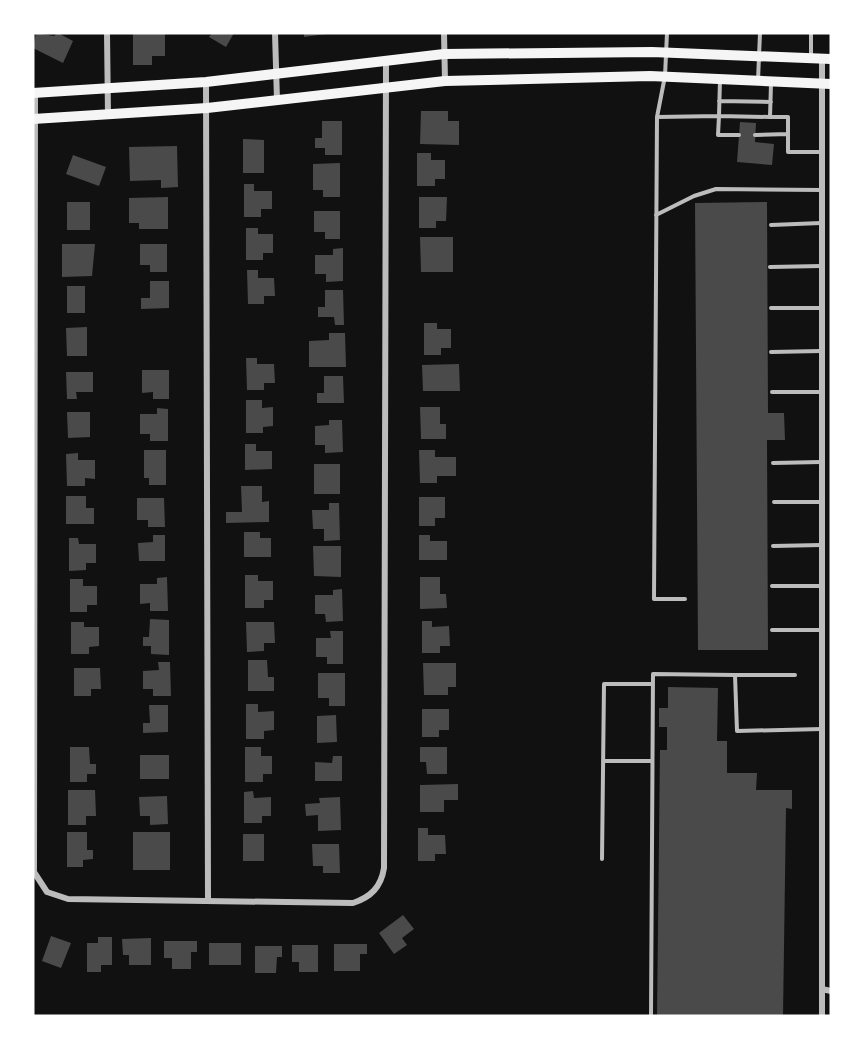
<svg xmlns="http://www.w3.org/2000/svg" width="864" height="1049" font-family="Inter,sans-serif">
<rect width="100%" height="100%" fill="#111"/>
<path fill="#4a4a4a" d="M36 33 54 36 58 33 73 41 63 63 33 48Z
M133 33H165V56H152V65H133Z
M212 33H234L226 47 209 37Z
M304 33H326V34L304 37Z
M421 111H448V121H459V145L420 144Z
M322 121H342V155H325V148H315V138H322Z
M740 122 756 123 755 142 774 144 772 165 737 162Z
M243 139 264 140V173H243Z
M177 146 178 187 161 188V180L130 181 129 147Z
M417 153H431V160H445V179H435V186H417Z
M73 155 106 167 99 186 66 174Z
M340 163V197H323V190H313V164Z
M244 184H254V191H272V209H261V217H244Z
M168 197V229H139V223H129V198Z
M419 197H447L446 221H436V228H419Z
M67 202H90V230H67Z
M767 202 768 413H784L785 440H767L768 650H698L695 203Z
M314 211H340V239H325V232H314Z
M246 228H258V234H273V253H263V260H246Z
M420 237H453V272H421Z
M62 244H95L92 276 62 277Z
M140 244H167V272H150V265H140Z
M343 248V281L326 282V274H315V255H333V249Z
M247 270H258V278H274L275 296H264V304H248Z
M150 281H169V308L141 309V298H150Z
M67 286H85V313H67Z
M325 290H343L344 325H335L334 317H318V307H325Z
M424 323H437V329H451V348H441V355H424Z
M87 327V356H67L66 328Z
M329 333H345L346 367H309V341L329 340Z
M246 358H257V364H274L275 383H264V390H247Z
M459 364 460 391H423L422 365Z
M142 370H169V399H153V392L142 393Z
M66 372H93V392H76L77 399H67Z
M324 376H343L344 403H317V393H324Z
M246 400H262V408L273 407V426L263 427V433H246Z
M420 407H440V424H446V439H421Z
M157 408 168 409V441H150V434H140V414H157Z
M67 412H90V437L68 438Z
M329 420H342L343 452 325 453V445H315V426L329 425Z
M245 444H256V451H272V469L245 470Z
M144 450H166V485H149V478H144Z
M419 450H435V457H456V476H437V483H420Z
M78 453V460H95V479L85 478V486H67L66 454Z
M314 464H340V494H314Z
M241 486H262V502L269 501V522L226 523V512H242Z
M66 496H86V508H94V524H66Z
M419 497H445V518H435V526H419Z
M137 498H164L165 527H148V520H137Z
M329 503H339L340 540 324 541V529H313L312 510H329Z
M244 532H260V538H271V557H244Z
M153 535H165V561H139L138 543 153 542Z
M419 535H430V541H447V560H419Z
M69 538H78L79 544H96V563H86V570L69 571Z
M313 546H341V577L314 576Z
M245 575H258V581H273V600H264V608H245Z
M167 577 168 611H150V603L140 604V584H157V578Z
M420 577H440V594H446L447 608 420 609Z
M70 579H83V586H97V605H87V612H70Z
M342 589 343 621 326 622 325 614H315V595H333V590Z
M150 619 169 620V655L151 654V646H143V637H149Z
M422 621H432V627L449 626 450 646H440V653H422Z
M71 622H84V627H99V646L89 647V654H71Z
M246 622H274L275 643H264V651L247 652Z
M330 631H343V664H327V657H316V638H331Z
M248 660H267L268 677H274V691H248Z
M158 662H170L171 696H153V689H143V671L159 670Z
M423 663H456V687H448V695H424Z
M74 668H100L101 689H91V696H74Z
M318 673H345V706H329V698H318Z
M668 687 718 688 717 741H727V773H757L756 790H792V809L786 808 783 1016H657L660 750H667V727H659V708H668Z
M246 704H258V712L274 711V730L264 731V739H246Z
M149 705H168V732L143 733V723H150Z
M422 709H449V730H439V737H422Z
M336 715 337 742 317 743V716Z
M70 747H89L90 764H96V774H87V782H70Z
M245 747H261V756H272V774H263V782H245Z
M420 747H447V774H427L426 762H420Z
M140 755H169V779H140Z
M333 756H342V781H315V762L332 763Z
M458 784V800H444V812H420V785Z
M68 790H95L96 816H86V825H68Z
M253 791 254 798 271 797V816H262V823H244V792Z
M167 796 168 824 150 825V816H140L139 797Z
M340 797 341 830 318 831V815L306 816 305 804 320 803 319 798Z
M418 828H428V835H445L446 854H435V861H418Z
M67 832H87V850H93V859L83 860V867H67Z
M133 832H170V870H133Z
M243 834H264V861H243Z
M312 844H339L340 873H323V866H313Z
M403 915 414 929 402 938 407 945 394 954 379 933Z
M51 936 71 943 61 968 42 961Z
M98 937H112V965H101V972H87V943H98Z
M151 938V965H129V955H123L122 939Z
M164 941H197V952H191V969H172V958H164Z
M209 943H241V965H209Z
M334 944H367V954H360V971H334Z
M292 945H318V972H299V962H292Z
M255 946H282V957H277L276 973H255Z"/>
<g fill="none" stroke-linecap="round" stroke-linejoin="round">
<path stroke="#bcbcbc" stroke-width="4" d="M667 33 665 76 657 117 654 599H685
M811 33V57
M758 80 760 33
M771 84 770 117H788V152H822
M719 101 771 102
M657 117 719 116 720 80
M739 135H718L719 116 770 117
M755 135 788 134
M656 215 694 196 716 189 822 190
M771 225 821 223
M770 267 821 266
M771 308H821
M771 352 821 351
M772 392H821
M773 463 821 462
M774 502H821
M773 546 821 545
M772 586H822
M772 630H822
M795 675H735L737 731 822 729
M603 761H652
M602 859 604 684H653
M651 1016 653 674 735 675"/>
<path stroke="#bcbcbc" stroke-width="6" d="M107 33 108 115
M275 33 277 100
M444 33 445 81
M206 82 208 901
M35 93 34 872 47 892 68 899 353 903C371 897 381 887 384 868L386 61
M822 989 831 991
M822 1016V58"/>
<path stroke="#f5f5f5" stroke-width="10" d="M33 93 206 82 444 54 652 52 831 59
M33 119 207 108 445 81 650 76 831 84"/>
</g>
<rect width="864" height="1049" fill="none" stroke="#ffffff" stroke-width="69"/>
</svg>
